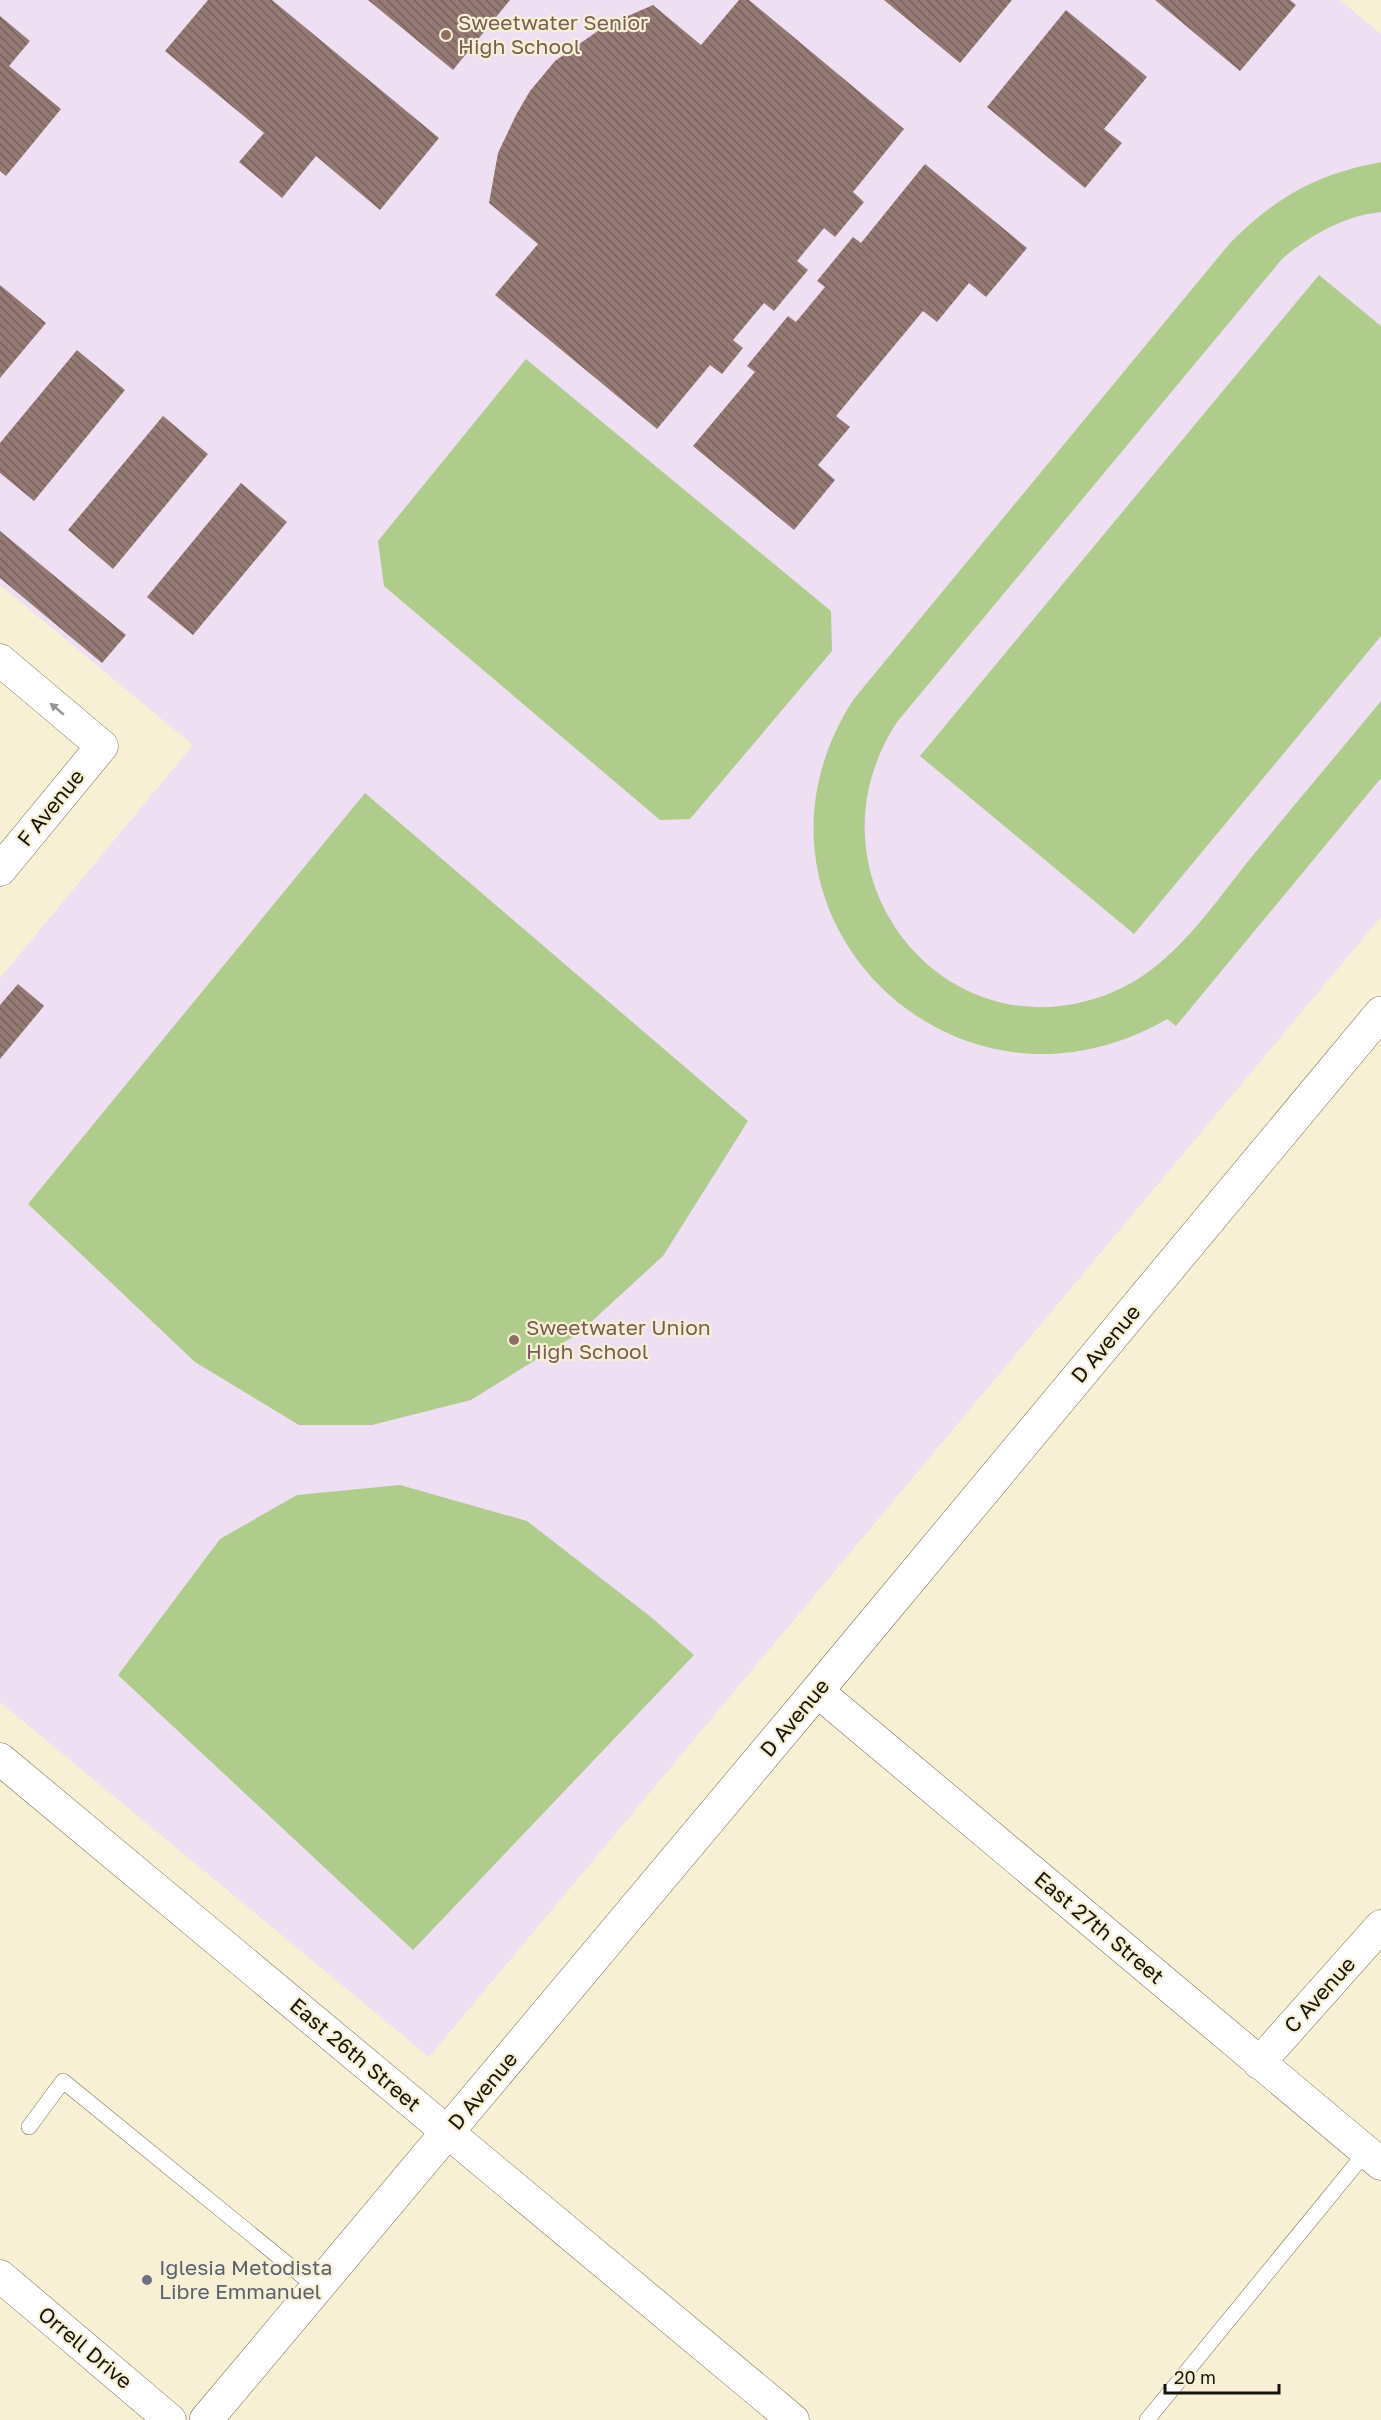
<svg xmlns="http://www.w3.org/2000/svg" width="1381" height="2420" font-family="'Golos Text',sans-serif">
<defs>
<pattern id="building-back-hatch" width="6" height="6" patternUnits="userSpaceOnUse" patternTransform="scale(1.5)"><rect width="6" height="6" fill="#957975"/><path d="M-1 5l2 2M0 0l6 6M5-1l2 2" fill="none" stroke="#79625e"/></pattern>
</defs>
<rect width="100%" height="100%" fill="#f7f0d5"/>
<path fill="#eedff3" d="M0 0H1340L1381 34V917L429 2057 0 1702V978L193 745 0 585Z"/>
<path fill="#afcc8d" d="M1381 162V212C1344 216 1310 235 1282 259L897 722C797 875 946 1062 1113 992 1174 967 1214 903 1254 854 1296 803 1339 752 1381 701V778L1176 1026 1167 1019C952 1144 719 910 853 700L1230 243C1276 197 1317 174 1381 162Z
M1319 275 1381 326V636L1134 934 920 756Z
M526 359 831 611 832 651 690 819 660 820 384 586 378 541Z
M365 793 748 1121 663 1256 579 1333 471 1400 372 1425H299L195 1362 28 1204Z
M400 1485 527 1521 651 1617 694 1655 413 1950 118 1675 220 1539 297 1495Z"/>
<path fill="url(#building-back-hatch)" d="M208 0H272L439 138 380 210 316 156 282 198 239 162 264 133 165 51Z
M368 0H510L453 70Z
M739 0H749L904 129 853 192 864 202 835 237 824 228 797 261 808 270 774 311 764 303 733 340 743 348 722 374 710 365 657 429 495 295 538 244 489 203 498 153 516 115 530 91 555 61 605 26 653 5 701 45Z
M884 0H1012L960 63Z
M1155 0H1290L1296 5 1240 71Z
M1066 10 1147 77 1104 129 1122 143 1085 188 987 107Z
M0 16 30 41 9 66 61 109 6 176 0 171Z
M925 164 1027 248 986 297 969 283 937 322 923 311 836 416 850 427 818 465 835 480 794 530 693 446 755 372 747 366 788 316 796 322 825 287 817 281 853 237 861 243Z
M0 285 46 323 0 378Z
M77 350 125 390 34 501 0 473V443Z
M163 416 208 454 113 569 68 530Z
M241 483 287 522 193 635 147 597Z
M0 531 126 635 102 663 0 578Z
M18 984 44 1006 0 1059V1005Z"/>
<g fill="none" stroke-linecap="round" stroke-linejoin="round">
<g stroke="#746d56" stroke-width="16">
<path id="lane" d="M29 2127 63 2081 317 2288
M1147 2420 1366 2152"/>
</g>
<g stroke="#746d56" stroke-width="33">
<path id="street" d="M0 660 102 746 0 870
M817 1691 1381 2164
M0 1759 793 2420
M1259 2063 1381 1926
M0 2276 170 2420"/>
</g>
<g stroke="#746d56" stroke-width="34">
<path id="secondary" d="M206 2420 817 1691 1381 1013"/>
</g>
<use href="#lane" stroke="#fff" stroke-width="15"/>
<use href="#street" stroke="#fff" stroke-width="32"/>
<use href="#secondary" stroke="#fff" stroke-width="33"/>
</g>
<defs><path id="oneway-solid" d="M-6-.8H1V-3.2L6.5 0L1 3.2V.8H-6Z" transform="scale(1.5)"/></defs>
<use fill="#969591" href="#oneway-solid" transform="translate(57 709) rotate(-140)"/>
<g fill="#8d6e63" stroke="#f7f0d5" stroke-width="2">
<circle cx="446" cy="35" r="6"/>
<circle cx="514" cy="1340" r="6"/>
</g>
<circle fill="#6b7280" stroke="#f7f0d5" stroke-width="2" cx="147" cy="2280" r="6"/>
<g text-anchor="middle" stroke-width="4.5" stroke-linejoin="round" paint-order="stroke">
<g font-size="21" fill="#785e54" stroke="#f7f0d5" text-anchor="start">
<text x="458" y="30">Sweetwater Senior<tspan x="458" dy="24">High School</tspan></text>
<text x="526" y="1335">Sweetwater Union<tspan x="526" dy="24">High School</tspan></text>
</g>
<g font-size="21" fill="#16140b" stroke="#f7f0d5">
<text transform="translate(51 808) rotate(-51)" y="7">F Avenue</text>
<text transform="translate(1106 1344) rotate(-50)" y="7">D Avenue</text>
<text transform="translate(795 1718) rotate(-50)" y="7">D Avenue</text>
<text transform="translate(1099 1928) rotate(40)" y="7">East 27th Street</text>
<text transform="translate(1320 1995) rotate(-48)" y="7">C Avenue</text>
<text transform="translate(355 2055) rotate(40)" y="7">East 26th Street</text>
<text transform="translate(483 2091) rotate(-50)" y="7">D Avenue</text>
<text transform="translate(85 2348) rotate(40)" y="7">Orrell Drive</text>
</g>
<g font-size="21" fill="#5b616d" stroke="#f7f0d5" text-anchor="start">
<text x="159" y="2275">Iglesia Metodista<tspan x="159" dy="24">Libre Emmanuel</tspan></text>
</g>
</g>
<path d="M1165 2384v9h114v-9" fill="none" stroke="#16140b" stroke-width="3"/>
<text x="1174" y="2384" font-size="18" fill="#16140b" stroke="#f7f0d5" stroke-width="4.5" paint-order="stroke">20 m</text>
</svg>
